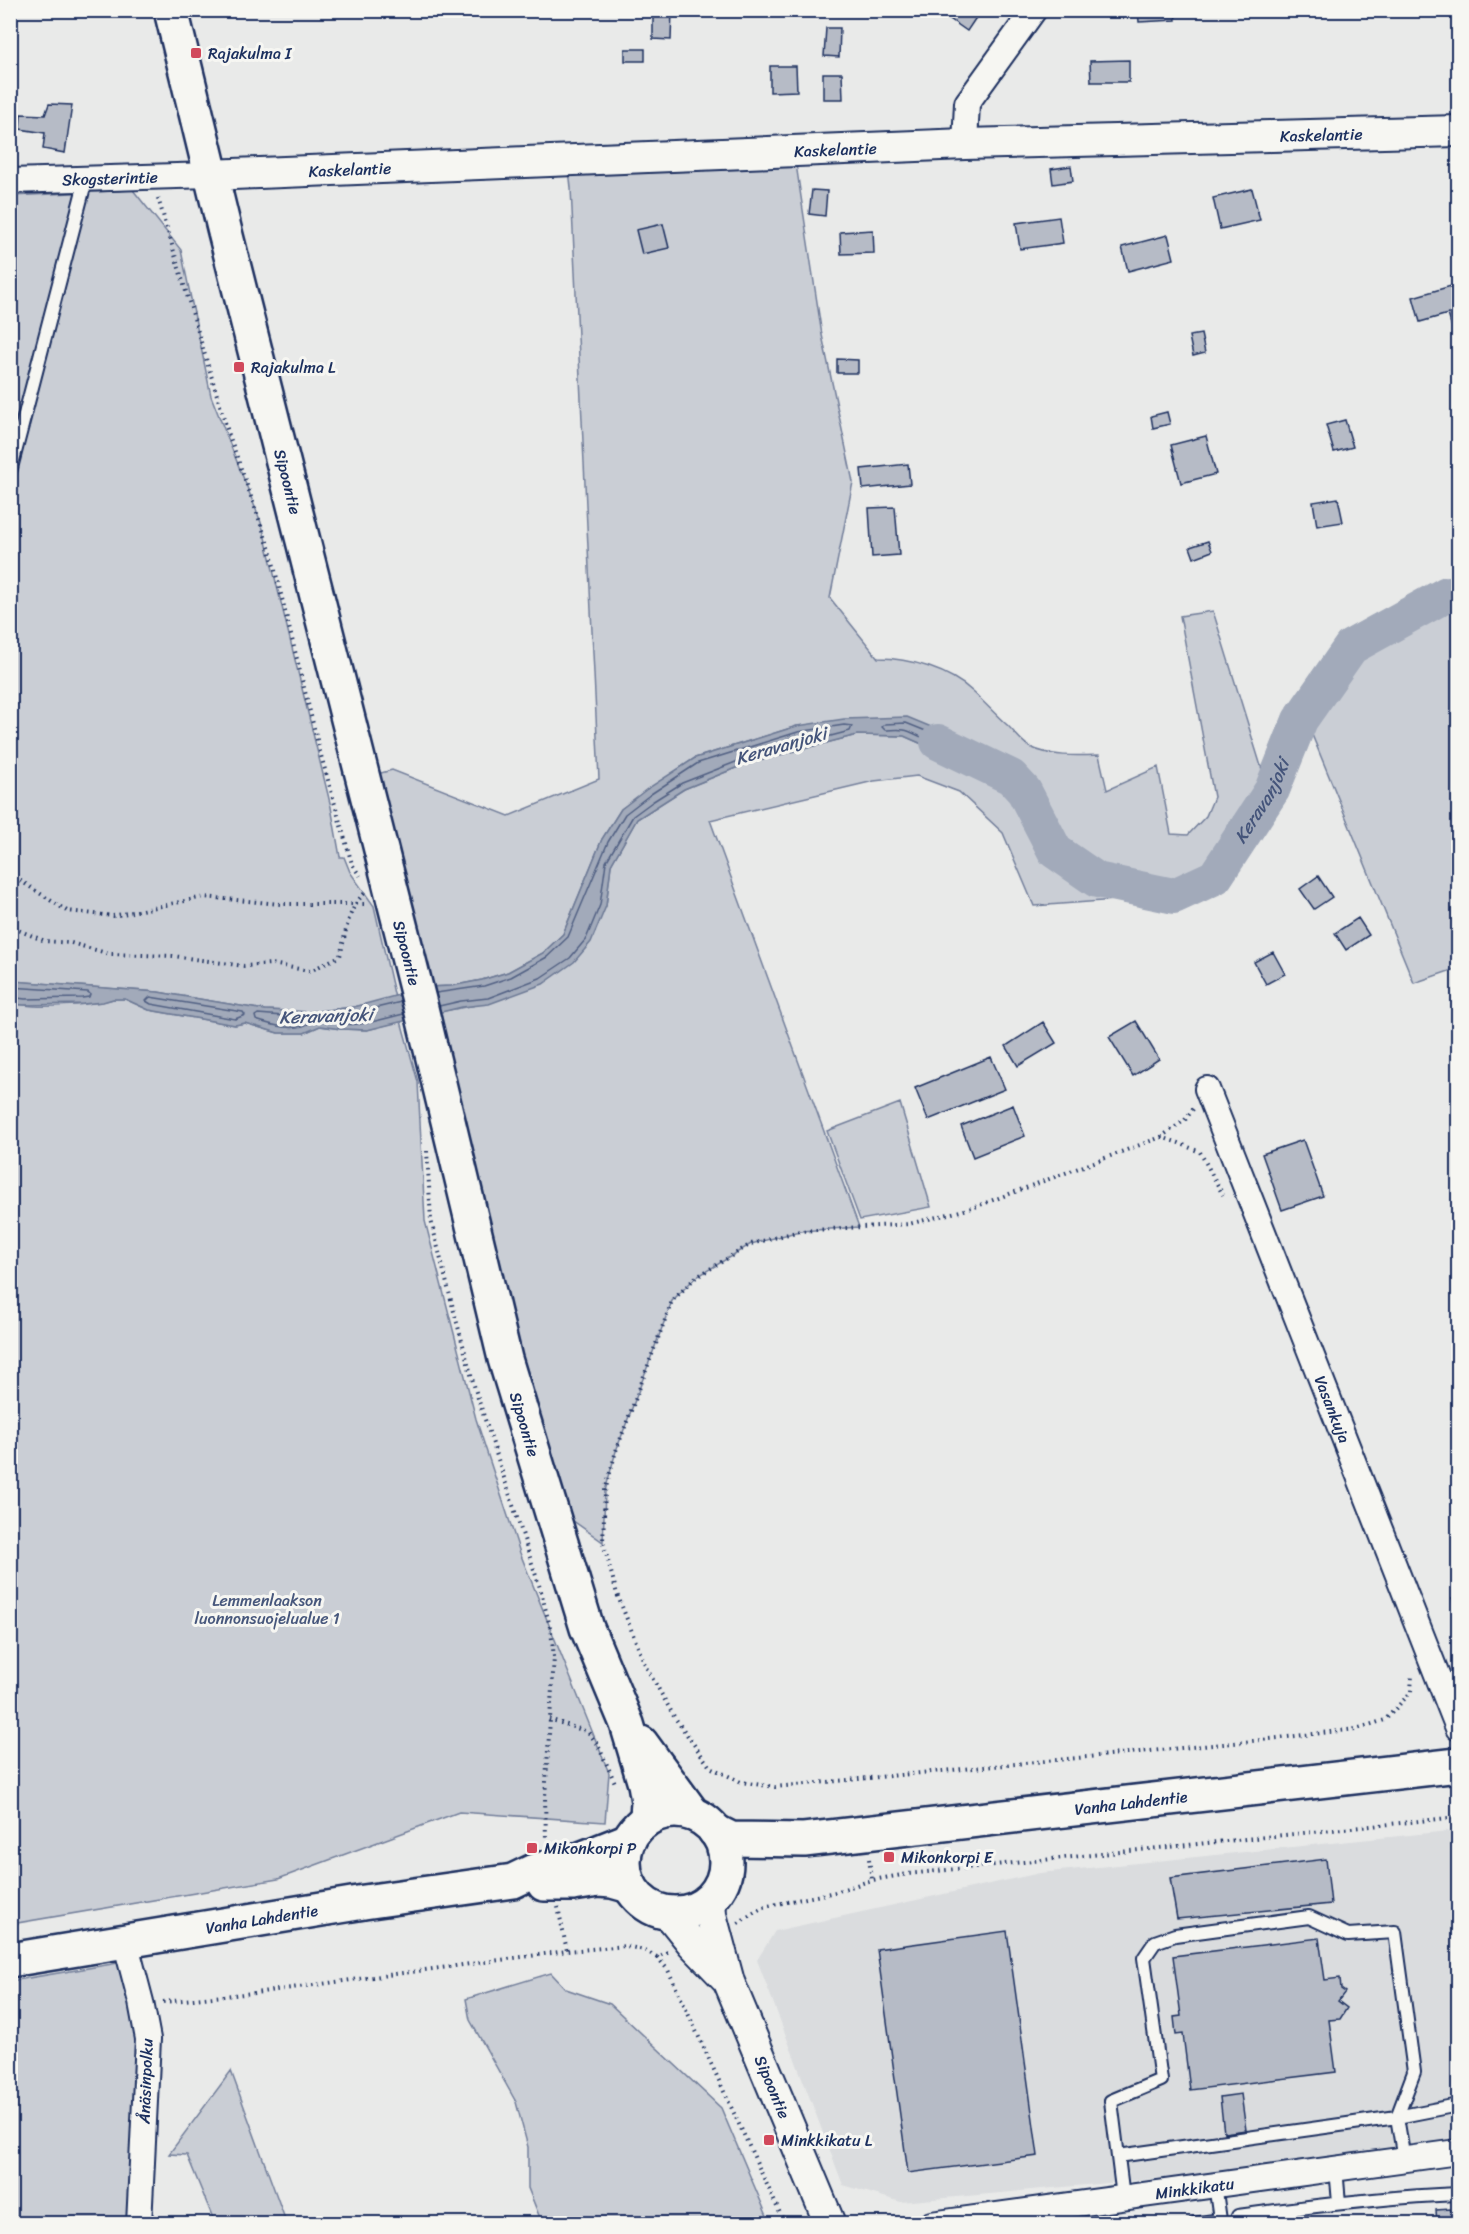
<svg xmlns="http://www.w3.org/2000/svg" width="1469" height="2234" font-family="Sriracha,sans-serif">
<rect width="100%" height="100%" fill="#e9eae9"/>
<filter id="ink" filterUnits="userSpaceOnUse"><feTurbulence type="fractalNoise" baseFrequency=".0167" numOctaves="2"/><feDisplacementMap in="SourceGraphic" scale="12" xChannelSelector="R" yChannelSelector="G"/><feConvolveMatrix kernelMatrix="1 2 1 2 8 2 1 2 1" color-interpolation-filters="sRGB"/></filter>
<g filter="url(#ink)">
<path fill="#dadcde" d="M1458 1830V2151L901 2202 843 2185 757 1960 775 1931 1040 1873Z"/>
<path fill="#caced5" stroke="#727e9a" stroke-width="1.5" d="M794 151 822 335 853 482 830 598 878 658C909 658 950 670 973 692 984 702 995 714 1006 724 1014 731 1021 742 1030 747 1051 757 1076 756 1099 755L1107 790 1158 767 1171 834 1188 835 1206 816 1214 797 1180 616 1213 611 1268 789 1213 874 1174 891 1098 876 1058 848 1029 791 1013 772 986 750 935 728 797 726 695 758 621 809 602 839 563 934 543 953 508 972 482 980 451 986 428 987 377 774 392 770 509 816 599 779 571 188 568 160Z
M133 190 181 250 211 396 262 525 331 807 340 857H344L350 872 374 906 395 998 354 1007 308 1012 265 1010 158 992 11 981V196Z
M1448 600 1458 601V968L1414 983 1308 725 1353 653Z
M857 735 904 736 938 751 960 766 982 770 1010 781 1020 794 1052 854 1096 885 1143 898 1034 906 1003 833 959 792 917 776 874 781 710 820 859 1227 800 1231 751 1244 695 1278 672 1301 616 1451 605 1491 603 1542 562 1513 518 1363 452 1066 446 1060 434 1013C459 1007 484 1006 507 996L606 906 611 865 637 819 684 789 748 763Z
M113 999H125L149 1010 235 1025 245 1023 278 1033H304L320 1026 341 1029 367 1030 401 1021 418 1082 425 1221 476 1419 520 1553 609 1773 605 1822 459 1812 278 1879 11 1924V1004C16 1003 19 1005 24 1005 44 1008 95 1005 113 999Z
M900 1103 931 1207 860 1220 827 1131Z
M130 1961 141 2002 140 2204 126 2223 11 2224V1981Z
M551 1973 566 1989 610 2004 721 2108 770 2223H542L528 2188V2147L516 2102 470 2020 466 1999Z
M231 2071 285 2219 288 2223H215L187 2155 169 2154Z"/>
<path fill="#a2aaba" stroke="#6c7995" stroke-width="1.5" d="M907 717 987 750 982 770 960 766 938 751 904 736 857 735 748 763 684 789 637 819 611 865 606 906 591 942 574 962 543 984 489 1004 462 1007 367 1030 341 1029 320 1026 304 1033H278L245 1023 235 1025 149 1010 125 999H113L103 1002 83 1004 24 1005 11 1004V981H13L158 992 265 1010 311 1012 354 1007 428 987 451 986 482 980 508 972 543 953 563 934 602 839 621 809 647 789 695 758 797 726 844 719Z"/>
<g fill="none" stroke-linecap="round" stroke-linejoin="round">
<path stroke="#516083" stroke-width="1.5" d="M906 723 978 752V761C961 766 925 734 904 730 898 729 891 730 885 730L882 727 885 724Z
M10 987 88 992 90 994 89 997 82 998 25 999 10 997
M436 993 484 986 511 977 547 957 568 937 608 842 625 814 651 794 698 763 798 732 844 725 852 726 850 731 746 758 682 783 652 802 633 816 606 862 600 905 586 939 570 958 540 978 488 998 461 1001 439 1006
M150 997 243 1012 245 1015 235 1019 151 1004 146 1001Z
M401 1002 355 1013 332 1016 330 1019C348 1032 384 1018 404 1014
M258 1014 309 1018 311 1022C297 1033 272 1025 256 1020L255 1016Z"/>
<path stroke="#a2aaba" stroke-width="36" id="s1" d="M938 742 1011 777 1024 791 1055 851 1097 880 1174 896 1215 877 1272 790 1300 720 1351 647 1447 594H1458"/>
</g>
<path fill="#b6bbc6" stroke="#1b2f5e" stroke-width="1.5" d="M653 10H672L671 40 653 39Z
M951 10H976L979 13 967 31 947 17Z
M1138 10H1175L1176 20 1139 22Z
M826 28H840L839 57 824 56Z
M625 49H645V61H625Z
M1129 60V82H1091L1090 61Z
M770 66H796L797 91 770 92Z
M823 73H842L843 99H823Z
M49 104 72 105 65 153 43 149 45 133 20 129 21 114 45 115Z
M1071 166 1073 181 1053 184 1051 169Z
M1252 189 1260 220 1220 229 1213 198Z
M812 190 827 191 825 216 809 214Z
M1059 217 1063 243 1020 249 1016 223Z
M663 224 669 248 642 254 636 230Z
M873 230 874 253 841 254 840 232Z
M1168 235 1174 259 1128 271 1122 247Z
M1458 284V329L1453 331 1448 314 1420 322 1413 297Z
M1201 334 1205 353 1193 356 1189 336Z
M837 359 858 360V373H837Z
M1167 412 1170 424 1153 428 1151 416Z
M1345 420 1353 447 1334 452 1326 425Z
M1206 436 1216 474 1181 483 1171 445Z
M908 464 910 484 863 489 861 469Z
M1338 498 1343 522 1317 526 1313 502Z
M895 507 899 555 872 557 869 508Z
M1208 541 1212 551 1194 558 1190 547Z
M1318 876 1332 897 1314 909 1300 889Z
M1358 918 1369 935 1346 950 1335 933Z
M1273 952 1285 974 1266 984 1254 962Z
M1136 1021 1159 1059 1133 1076 1109 1037Z
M1043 1022 1056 1043 1018 1066 1006 1046Z
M991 1057 1005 1089 928 1120 915 1088Z
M1013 1105 1025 1136 973 1157 961 1126Z
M1303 1140 1323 1196 1282 1210 1262 1154Z
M1458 1596V1615L1452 1598Z
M1326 1859 1331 1904 1177 1919 1170 1878Z
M1007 1931 1038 2156 908 2173 877 1949Z
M1319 1938 1325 1980 1340 1978 1341 1989 1345 1992 1338 2001 1347 2008 1340 2019 1329 2020 1336 2072 1190 2090 1183 2034 1176 2035 1174 2017 1181 2016 1173 1956Z
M1241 2094 1246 2130 1224 2133 1220 2097Z
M1451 2209 1452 2224H1437L1436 2210Z"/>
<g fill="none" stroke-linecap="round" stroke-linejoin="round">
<g stroke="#1b2f5e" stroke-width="16">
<path id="service" d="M10 472 86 179
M1118 2156 1397 2117 1458 2105
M1336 2168 1339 2203
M1123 2197 1111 2101 1161 2080 1144 1958 1155 1942 1175 1935 1309 1917 1348 1935 1395 1932 1414 2072 1397 2117 1404 2159
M1238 2216C1311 2206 1385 2197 1458 2194
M1194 2224 1220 2220 1215 2184"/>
</g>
<g stroke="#1b2f5e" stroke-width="28">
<g id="minor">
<path d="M965 144 967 103 1034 10"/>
<path id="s2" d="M10 181 210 175"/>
<path id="s3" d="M1207 1089 1458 1728"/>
<path d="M125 1941 141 2002 148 2039 139 2224"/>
<path id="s4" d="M931 2224 1458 2152"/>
</g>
</g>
<g stroke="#1b2f5e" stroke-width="34">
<g id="tertiary">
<path id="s5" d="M210 175 965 144 1458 131"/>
<path id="s6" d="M710 1898 711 1915 729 1982 830 2224"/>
<path d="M668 1913 692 1943 725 1977"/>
</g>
</g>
<g stroke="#1b2f5e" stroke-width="38">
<g id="secondary">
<path id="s7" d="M171 10 224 228 421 1008 505 1359 587 1628 627 1724 645 1784 648 1801 647 1818"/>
<path d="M641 1743 693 1814"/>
<circle cx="675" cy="1862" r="51"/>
<path id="s8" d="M715 1831 731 1839 804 1840 1458 1765"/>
<path d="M544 1884H573L599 1880 612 1881 630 1886"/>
<path id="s9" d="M10 1960 364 1902 513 1881 534 1871 578 1860 629 1840"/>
</g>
</g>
<path stroke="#1b2f5e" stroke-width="4" stroke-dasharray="1.5 4.5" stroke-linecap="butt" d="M158 198 228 432 270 550 320 752 352 864 360 876
M10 874 67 911 113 916 204 897 280 904H368
M10 923 18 930 45 941 71 943 110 954 173 956 244 966 272 964 310 971 340 956C346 934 347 909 365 893
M1193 1109 1185 1120 1161 1137 972 1208 909 1224 800 1231 751 1244 695 1278 672 1301 616 1451 605 1491 603 1542 617 1594 646 1667 675 1718 710 1767 741 1782 775 1787 1244 1742 1356 1729 1385 1720 1411 1692 1412 1674
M1161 1137 1179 1143 1200 1152 1223 1195
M427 1151 431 1220 453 1308 475 1389 541 1591 551 1631 554 1657 545 1797 546 1839
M549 1719 588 1732 598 1745 616 1785
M869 1859 872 1880
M558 1907 567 1951
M738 1923 763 1907 835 1892 872 1880 908 1874 1458 1817
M657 1957 668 1970 785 2224
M163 2002 254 1993 567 1951 626 1946 644 1950 657 1957 670 1951"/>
<use href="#service" stroke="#f6f6f2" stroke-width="12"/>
<use href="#minor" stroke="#f6f6f2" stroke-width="24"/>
<use href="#tertiary" stroke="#f6f6f2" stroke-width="30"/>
<use href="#secondary" stroke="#f6f6f2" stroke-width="33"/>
</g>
</g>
<g fill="#d1495b" stroke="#f6f6f2" stroke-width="2">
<rect x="190" y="47" width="12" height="12" rx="3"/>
<rect x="233" y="361" width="12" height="12" rx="3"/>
<rect x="526" y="1842" width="12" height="12" rx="3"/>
<rect x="883" y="1851" width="12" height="12" rx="3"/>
<rect x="763" y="2134" width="12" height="12" rx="3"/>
</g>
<g text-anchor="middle" stroke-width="6" stroke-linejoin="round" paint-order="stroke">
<g font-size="16" fill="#1b2f5e" stroke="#f6f6f2" text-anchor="start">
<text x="208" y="59">Rajakulma I</text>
<text x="251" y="373">Rajakulma L</text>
<text x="544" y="1854">Mikonkorpi P</text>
<text x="901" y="1863">Mikonkorpi E</text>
<text x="781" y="2146">Minkkikatu L</text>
</g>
<g font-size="16" fill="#1b2f5e" stroke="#f6f6f2">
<text dy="6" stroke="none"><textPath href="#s5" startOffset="1112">Kaskelantie</textPath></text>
<text dy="6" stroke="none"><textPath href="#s5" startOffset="626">Kaskelantie</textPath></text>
<text dy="6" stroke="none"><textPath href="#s5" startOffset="140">Kaskelantie</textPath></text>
<text dy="6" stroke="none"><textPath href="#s2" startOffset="100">Skogsterintie</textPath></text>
<text dy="6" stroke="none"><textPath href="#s7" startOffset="486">Sipoontie</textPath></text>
<text dy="6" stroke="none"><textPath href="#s7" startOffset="972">Sipoontie</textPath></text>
<text dy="6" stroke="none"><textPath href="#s3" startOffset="344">Vasankuja</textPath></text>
<text dy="6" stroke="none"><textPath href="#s7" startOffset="1458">Sipoontie</textPath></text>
<text dy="6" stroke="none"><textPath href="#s8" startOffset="420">Vanha Lahdentie</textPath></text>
<text dy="6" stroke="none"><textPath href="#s9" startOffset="255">Vanha Lahdentie</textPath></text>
<text transform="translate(145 2081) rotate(-88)" y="6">Ånäsinpolku</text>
<text dy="6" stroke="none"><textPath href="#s6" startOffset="200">Sipoontie</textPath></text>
<text dy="6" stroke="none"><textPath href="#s4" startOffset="266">Minkkikatu</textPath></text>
</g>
<g font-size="16" fill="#47577c" stroke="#f6f6f2">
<text x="267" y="1606">Lemmenlaakson<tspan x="267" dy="18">luonnonsuojelualue 1</tspan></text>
</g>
<g font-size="18" font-style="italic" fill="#44547a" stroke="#f6f6f2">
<text transform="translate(781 746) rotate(-16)" y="6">Keravanjoki</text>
<text dy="6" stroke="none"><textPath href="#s1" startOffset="432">Keravanjoki</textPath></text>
<text transform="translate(326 1016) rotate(-2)" y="6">Keravanjoki</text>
</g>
</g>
<rect width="1469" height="2234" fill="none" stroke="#f6f6f2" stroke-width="36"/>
<rect x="18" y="18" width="1433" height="2198" fill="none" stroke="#1b2f5e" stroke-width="2" filter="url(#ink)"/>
</svg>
